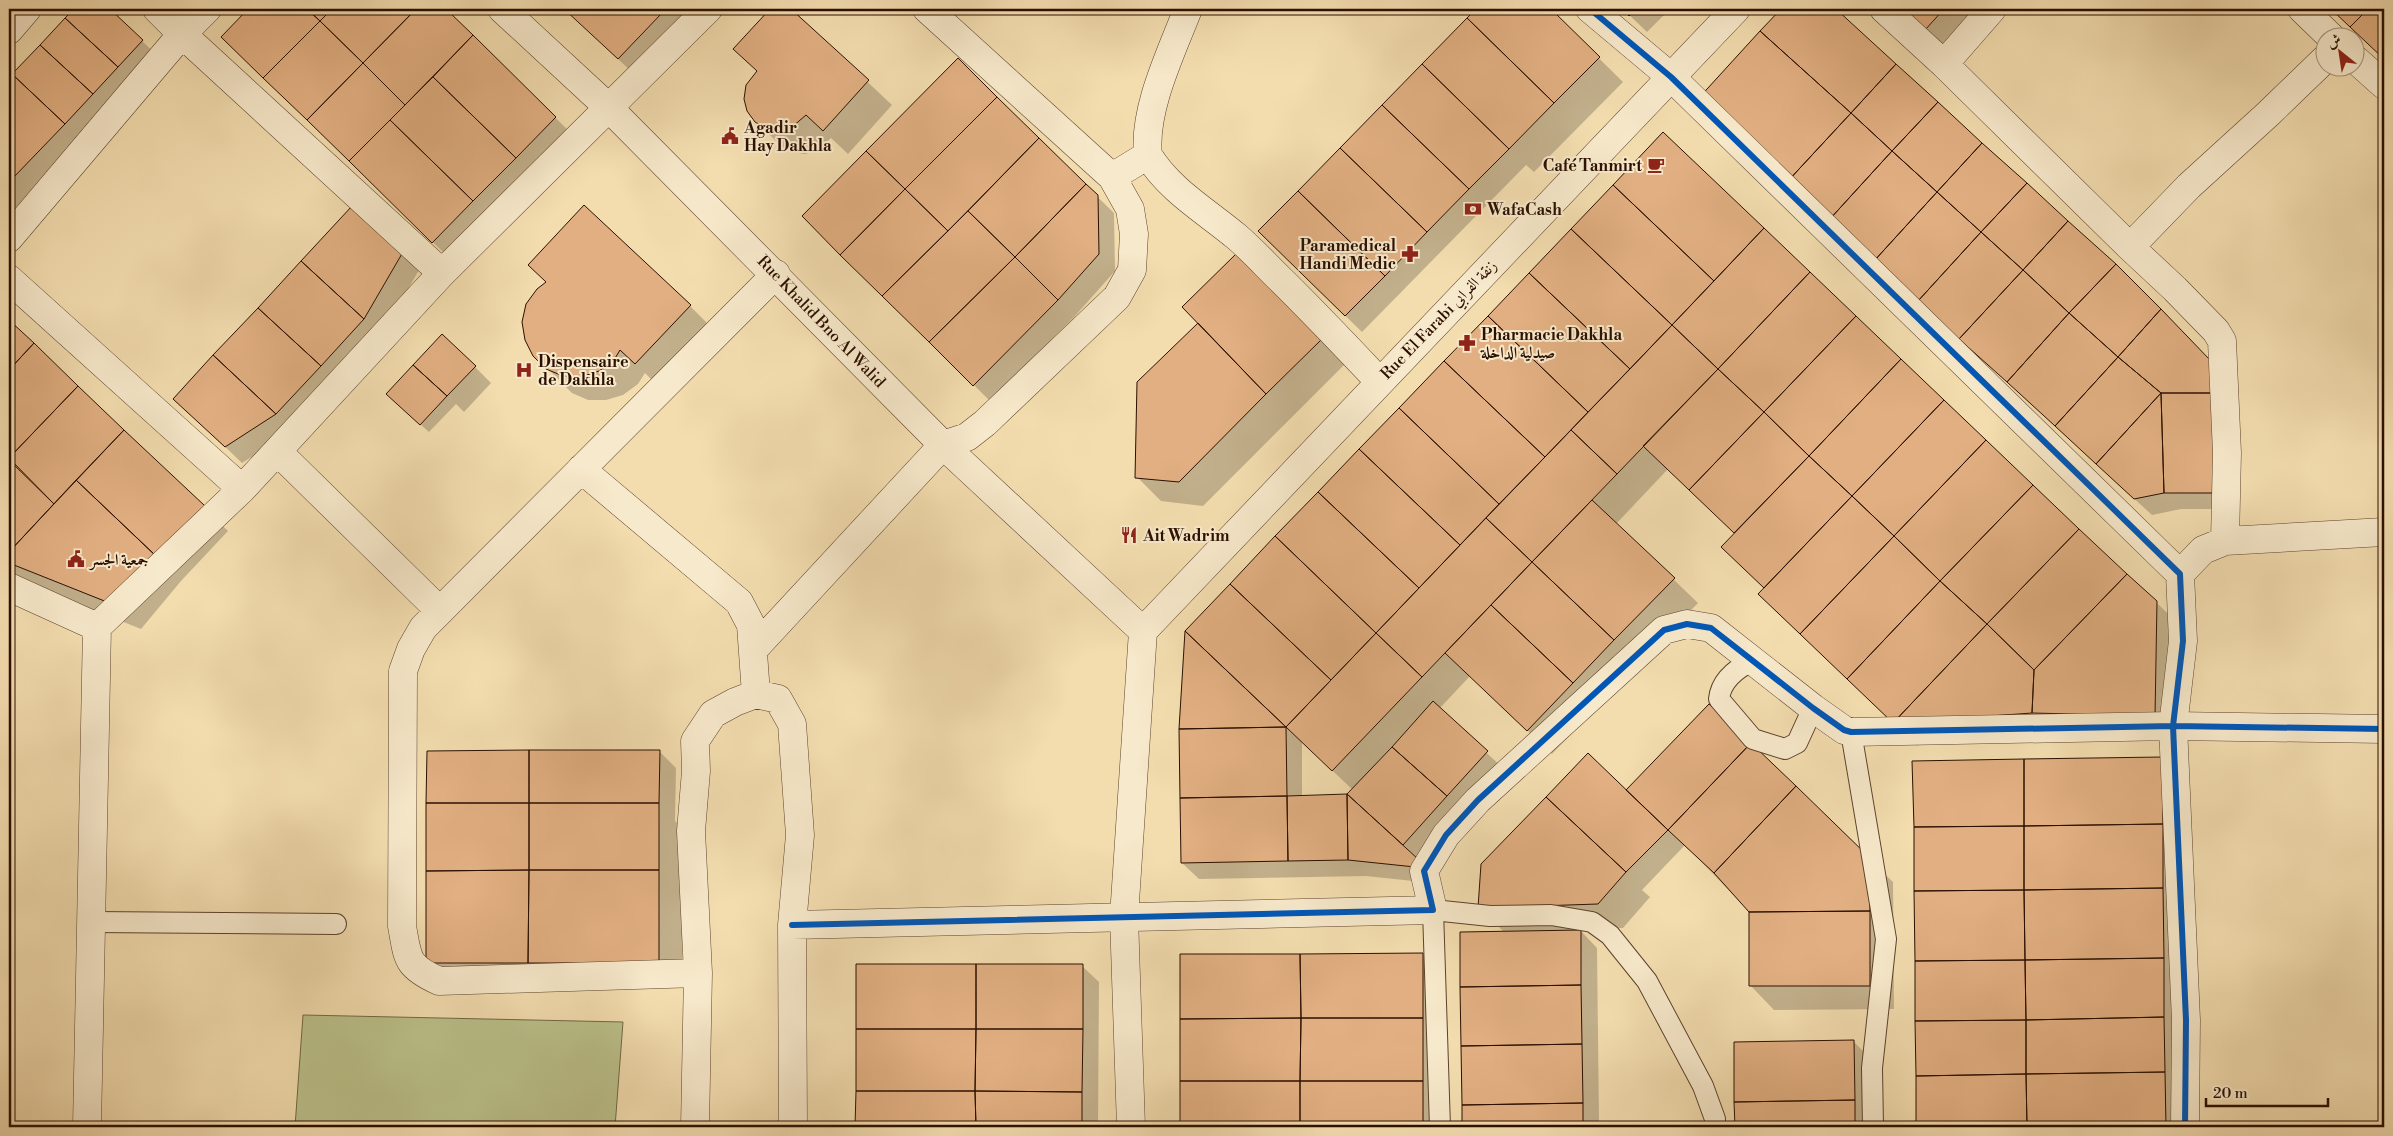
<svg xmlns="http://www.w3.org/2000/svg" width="2393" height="1136" font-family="'Libre Bodoni',Amiri,serif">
<rect width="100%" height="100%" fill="#f3ddaf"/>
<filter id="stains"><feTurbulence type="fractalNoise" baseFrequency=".004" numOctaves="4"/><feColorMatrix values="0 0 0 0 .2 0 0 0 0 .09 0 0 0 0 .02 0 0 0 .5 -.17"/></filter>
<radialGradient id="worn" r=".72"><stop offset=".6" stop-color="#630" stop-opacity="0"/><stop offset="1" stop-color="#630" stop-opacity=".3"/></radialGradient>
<path fill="#bbc18b" stroke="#736846" d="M303 1015 623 1022 615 1127H295Z"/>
<path fill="#0003" fill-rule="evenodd" d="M75 9H108L159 57 9 217V73L12 76Z
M250 9H444L572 134 449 258 223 37Z
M565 9H698L635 75Z
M771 9H790L892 105 848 154 831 138 817 151 805 154 792 152 781 146 756 121 758 72 735 49Z
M1478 9H1549L1623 82 1534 172 1526 165 1362 332 1276 248 1425 63Z
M1623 9H1670L1647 32Z
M1783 9H1834L2115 265 2232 509H2181L2152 515 1699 100Z
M1901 9H1975L1942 45Z
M2331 9H2384V58Z
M998 99 1114 213 1115 271 1075 316 990 401 908 320Z
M1663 134 2181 626 2178 740 1925 738 1917 746 1784 618 1736 534 1668 469 1616 524 1698 603 1552 754 1470 676 1439 709 1504 769 1432 883 1366 876 1199 879 1182 863ZM1302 742 1353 790 1348 796 1302 797Z
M352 207 419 270 381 336 293 430 242 463 175 399Z
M1262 278 1346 363 1203 506 1161 501 1137 477Z
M690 306 714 330 660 388 645 373 638 384 623 395 606 400H588L572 393 534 355Z
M9 321 228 531 181 581 141 629 27 583 19 576 9 571Z
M475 367 491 383 464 412 456 404 429 432 396 403Z
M659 751 676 768 675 821 683 828 682 987 451 986 427 962Z
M1914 762 2185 782 2189 1127H1918Z
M1626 792 1868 858 1893 882 1894 1009 1774 1010 1750 985V912L1685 845 1642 890 1650 897 1623 928 1579 929 1597 948 1599 1121 1606 1127H1464L1461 933 1504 932 1479 908Z
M1422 954 1446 978 1447 1127H1181L1182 956Z
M858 965 1082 966 1099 982 1098 1127H857Z
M1854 1042 1870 1058 1879 1127H1736L1735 1043Z"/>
<path fill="#e1af81" stroke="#2b0f00" d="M74 9H110L143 40 118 67 65 18Z
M248 9H307L320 21 263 78 221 37Z
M307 9H332L320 21Z
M332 9H416L363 63 320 21Z
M416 9H446L473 35 405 105 363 63Z
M564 9H658L662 13 618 59Z
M770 9H791L869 80 823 131 806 115 792 127 780 130 767 129 755 122 747 111 744 99 746 85 757 71 733 49Z
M1476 9H1551L1600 57 1554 103 1467 18Z
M1622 9H1637L1629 16Z
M1781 9H1836L1896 64 1851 113 1760 31Z
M1902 9H1944L1925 30Z
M2331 9H2368L2350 27Z
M2368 9H2384V59L2350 27Z
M65 18 118 67 93 94 40 45Z
M1467 18 1554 103 1509 149 1422 64Z
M320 21 363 63 307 120 263 78Z
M1760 31 1851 113 1787 182 1697 100Z
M473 35 556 117 516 158 433 77Z
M40 45 93 94 65 124 12 74Z
M958 58 997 97 905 189 866 151Z
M363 63 405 105 349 161 307 120Z
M1422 64 1509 149 1469 189 1382 105Z
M1896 64 1938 102 1892 151 1851 113Z
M12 74 65 124 12 179 9 176V78Z
M433 77 516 158 473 201 390 120Z
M997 97 1039 138 948 231 905 189Z
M1938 102 1982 143 1937 192 1892 151Z
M1382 105 1469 189 1427 232 1340 148Z
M1851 113 1892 151 1829 220 1787 182Z
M390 120 473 201 432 243 349 161Z
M1663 132 1764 228 1714 281 1613 185Z
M1039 138 1086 184 1015 257 968 211Z
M1982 143 2027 183 1981 232 1937 192Z
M1340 148 1427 232 1385 276 1298 191Z
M866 151 905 189 840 255 802 216Z
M1892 151 1937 192 1874 261 1829 220Z
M2027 183 2068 221 2023 270 1981 232Z
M1086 184 1098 195 1099 254 1058 300 1015 257Z
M1613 185 1714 281 1672 325 1571 229Z
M905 189 948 231 882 296 840 255Z
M1298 191 1385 276 1345 316 1258 231Z
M1937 192 1981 232 1918 301 1874 261Z
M584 205 691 305 635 364 620 350 614 360 599 371 581 377 563 376 546 369 533 356 525 340 522 322 526 304 537 289 546 282 528 265Z
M352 206 403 252 364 319 301 261Z
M968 211 1015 257 929 342 882 296Z
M2068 221 2116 264 2069 313 2023 270Z
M1764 228 1810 272 1718 369 1672 325Z
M1571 229 1672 325 1630 369 1529 273Z
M1981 232 2023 270 1959 339 1918 301Z
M1238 252 1323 338 1266 394 1182 307Z
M1015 257 1058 300 973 386 929 342Z
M301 261 364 319 321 366 258 308Z
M2116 264 2161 309 2118 357 2069 313Z
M2023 270 2069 313 2007 382 1959 339Z
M1810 272 1856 316 1764 412 1718 369Z
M1529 273 1630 369 1588 412 1488 316Z
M258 308 321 366 276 414 213 355Z
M2161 309 2211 361 2216 393H2161L2118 357Z
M2069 313 2118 357 2055 426 2007 382Z
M1488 316 1588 412 1545 457 1444 361Z
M1856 316 1901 359 1809 456 1764 412Z
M9 320 34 343 9 370Z
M1198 323 1266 394 1179 482 1135 478 1137 382Z
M1672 325 1718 369 1617 474 1571 430Z
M442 334 476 366 447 396 413 365Z
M34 343 78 386 9 458V370Z
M213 355 276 414 225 447 173 399Z
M2118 357 2161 393 2096 464 2055 426Z
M1901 359 1944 400 1852 496 1809 456Z
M1444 361 1545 457 1499 504 1399 408Z
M413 365 447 396 420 425 386 394Z
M1718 369 1764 412 1689 490 1643 446Z
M78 386 124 430 54 504 9 458Z
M2161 393H2216V493H2164Z
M2161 393 2164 493 2134 499 2096 464Z
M1944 400 1986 440 1894 536 1852 496Z
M1399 408 1499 504 1460 545 1359 449Z
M1764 412 1809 456 1734 533 1689 490Z
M124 430 205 506 157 557 76 480Z
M1571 430 1617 474 1532 562 1486 518Z
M1986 440 2033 485 1940 581 1894 536Z
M1359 449 1460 545 1419 588 1318 492Z
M1809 456 1852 496 1764 588 1721 547Z
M9 460 54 504 9 552Z
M76 480 157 557 117 606 9 563V552Z
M2033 485 2079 529 1987 624 1940 581Z
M1318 492 1419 588 1376 633 1275 536Z
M1852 496 1894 536 1800 634 1758 594Z
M1592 500 1675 578 1614 640 1532 562Z
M1486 518 1532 562 1422 677 1376 633Z
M2079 529 2127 574 2034 670 1987 624Z
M1275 536 1376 633 1331 680 1230 584Z
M1894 536 1940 581 1847 679 1800 634Z
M1532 562 1614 640 1573 683 1491 605Z
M2127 574 2157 601 2155 716 2032 713 2034 670Z
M1940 581 1987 624 1893 723 1847 679Z
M1230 584 1331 680 1286 727 1185 631Z
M1491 605 1573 683 1527 731 1445 653Z
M1987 624 2034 670 2032 713 1893 723Z
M1185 631 1286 727 1179 729Z
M1376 633 1422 677 1332 771 1286 727Z
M1433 701 1488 751 1447 796 1392 747Z
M1709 704 1751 743 1668 830 1626 790Z
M1286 727 1287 796 1180 798 1179 729Z
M1751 743 1796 786 1714 873 1668 830Z
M1392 747 1447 796 1403 845 1347 794Z
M529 750V803H426L427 751Z
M529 750H660L659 803H529Z
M1588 753 1668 830 1626 872 1546 797Z
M2162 757 2163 824 2024 826V759Z
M2024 759V826L1914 827 1912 761Z
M1796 786 1869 857 1870 911 1749 912 1714 873Z
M1347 794 1418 859 1415 867 1348 860Z
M1347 794 1348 860 1288 861 1287 796Z
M1287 796 1288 861 1181 863 1180 798Z
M1546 797 1626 872 1598 904 1478 908 1481 864Z
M426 803H529V870L426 871Z
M529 803H659V870H529Z
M2163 824V888L2024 890V826Z
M2024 826V890L1914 891V827Z
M529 870 528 963H426V871Z
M529 870H659V963H528Z
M2163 888 2164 958 2025 960 2024 890Z
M2024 890 2025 960 1915 961 1914 891Z
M1870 911V986H1749V912Z
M1581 930V985L1460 987V932Z
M1423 953V1018H1301L1300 954Z
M1180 954H1300L1301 1018 1180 1019Z
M2164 958V1017L2026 1020 2025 960Z
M2025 960 2026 1020 1915 1021V961Z
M856 964H976V1029H856Z
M976 964H1083V1029H976Z
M1581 985 1582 1044 1461 1046 1460 987Z
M2164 1017 2165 1072 2026 1074V1020Z
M1301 1018H1423V1081H1300Z
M1301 1018 1300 1081H1180V1019Z
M2026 1020V1074L1916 1076 1915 1021Z
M856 1029H976L975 1091H856Z
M976 1029H1083L1082 1092 975 1091Z
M1854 1040 1855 1100 1734 1102V1042Z
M1582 1044 1583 1103 1462 1105 1461 1046Z
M2165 1072 2166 1127H2027L2026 1074Z
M2026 1074 2027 1127H1916V1076Z
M1180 1081H1300V1127H1180Z
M1300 1081H1423V1127H1300Z
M856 1091H975L976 1127H855Z
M975 1091 1082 1092V1127H976Z
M1855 1100V1127H1735L1734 1102Z
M1583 1103V1127H1462V1105Z"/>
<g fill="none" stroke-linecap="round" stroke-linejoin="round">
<g stroke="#5d422c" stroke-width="22">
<path id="service" d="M1754 660C1737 668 1721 680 1719 699L1753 739 1785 749 1797 743 1813 708
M1851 732 1886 939 1872 1068 1873 1127
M91 922 336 924
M1440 1127 1433 910 1490 916 1551 915 1592 922 1610 935 1647 981 1703 1086 1715 1119V1127"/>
</g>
<g stroke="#5d422c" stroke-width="29">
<path id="minor" d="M157 9 182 34 442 273
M1590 9 1671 77 2180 574 2183 641 2173 726 2186 1020 2185 1127
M1884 9 1944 64 2130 247
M2302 9 2332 38
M9 30 27 9
M2356 60 2384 85
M1944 64 1992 9
M1148 155C1143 109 1172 51 1188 9
M1112 177 1148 155C1169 190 1206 211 1237 237 1250 248 1263 262 1275 274 1311 309 1345 345 1379 381
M9 238 182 34 207 9
M9 279 242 489
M278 452 440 611
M581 469 739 602 751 625 756 694
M2225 541 2227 453 2222 341 2216 331 2175 289 2130 247 2189 186 2268 114 2326 58
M2180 574 2203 550 2225 541 2384 532
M9 587 97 627
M754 649 943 445 967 437 985 423 1117 297 1132 270 1134 234 1130 209 1112 177 927 9
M792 925 1433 910 1424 871 1446 835 1478 800 1664 630 1687 624 1711 628 1813 708 1844 730 1851 732 2173 726 2384 729
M698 973 439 981C406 966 408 959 402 926L403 671 411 649 423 628 776 274
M87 1127 97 627 242 489 442 273 708 9
M695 1127 698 973 691 831 696 771 695 741 713 714 735 702 756 694 778 699 792 724 800 835 792 925 793 1127"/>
</g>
<g stroke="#5d422c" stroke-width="29">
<path id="tertiary" d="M502 9 609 108 943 445 1143 631
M1143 631 1736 9
M1131 1127 1124 917 1143 631"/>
</g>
<use href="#service" stroke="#f7e9cb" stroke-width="20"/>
<use href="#minor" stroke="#f7e9cb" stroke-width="28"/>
<use href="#tertiary" stroke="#f7e9cb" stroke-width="28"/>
<g stroke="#f7e9cb" stroke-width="9">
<path id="cycleway" d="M1590 9 1671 77 2180 574 2183 641 2173 726 2186 1020 2185 1127
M792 925 1433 910 1424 871 1446 835 1478 800 1664 630 1687 624 1711 628 1813 708 1844 730 1851 732 2173 726 2384 729"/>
</g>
<use href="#cycleway" stroke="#0057b8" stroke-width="6"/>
</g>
<defs>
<g id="civic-bare" transform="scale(1.35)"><path d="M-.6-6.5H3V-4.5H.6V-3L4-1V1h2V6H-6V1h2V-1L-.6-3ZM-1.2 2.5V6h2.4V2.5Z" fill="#8f2418" stroke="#f7e9cb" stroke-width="2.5" paint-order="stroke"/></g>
<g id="cafe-bare" transform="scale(1.35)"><path d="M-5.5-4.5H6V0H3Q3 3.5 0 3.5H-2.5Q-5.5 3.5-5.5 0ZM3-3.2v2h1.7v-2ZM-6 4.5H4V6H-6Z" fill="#8f2418" stroke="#f7e9cb" stroke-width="2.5" paint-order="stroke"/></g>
<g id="bank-bare" transform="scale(1.35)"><path d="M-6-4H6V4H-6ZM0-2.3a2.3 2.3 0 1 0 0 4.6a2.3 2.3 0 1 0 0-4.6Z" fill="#8f2418" stroke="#f7e9cb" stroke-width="2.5" paint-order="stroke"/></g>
<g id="pharmacy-bare" transform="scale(1.35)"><path d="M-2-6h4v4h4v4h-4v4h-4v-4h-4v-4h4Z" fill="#8f2418" stroke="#f7e9cb" stroke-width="2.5" paint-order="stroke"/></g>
<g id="hospital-bare" transform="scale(1.35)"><path d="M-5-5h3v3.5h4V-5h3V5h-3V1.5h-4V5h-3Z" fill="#8f2418" stroke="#f7e9cb" stroke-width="2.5" paint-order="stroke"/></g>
<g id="restaurant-bare" transform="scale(1.35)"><path d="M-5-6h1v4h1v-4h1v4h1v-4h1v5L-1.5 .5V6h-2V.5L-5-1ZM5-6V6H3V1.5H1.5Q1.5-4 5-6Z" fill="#8f2418" stroke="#f7e9cb" stroke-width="2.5" paint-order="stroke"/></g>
</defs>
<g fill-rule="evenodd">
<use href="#civic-bare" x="730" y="136"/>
<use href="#cafe-bare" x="1656" y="165"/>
<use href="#bank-bare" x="1473" y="209"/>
<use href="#pharmacy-bare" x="1410" y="254"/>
<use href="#pharmacy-bare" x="1467" y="343"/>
<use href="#hospital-bare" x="524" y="370"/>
<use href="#restaurant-bare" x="1129" y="535"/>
<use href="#civic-bare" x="76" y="559"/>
</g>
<g text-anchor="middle" stroke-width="4" stroke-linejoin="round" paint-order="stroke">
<g font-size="16" font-weight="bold" fill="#2b0f00" stroke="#f7e9cb" text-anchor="start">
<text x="744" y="133">Agadir<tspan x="744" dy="18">Hay Dakhla</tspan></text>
<text x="1642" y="171" text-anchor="end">Café Tanmirt</text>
<text x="1487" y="215">WafaCash</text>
<text x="1396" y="251" text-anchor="end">Paramedical<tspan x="1396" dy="18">Handi Medic</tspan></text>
<text x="1481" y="340">Pharmacie Dakhla<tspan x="1481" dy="18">صيدلية الداخلة</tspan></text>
<text x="538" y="367">Dispensaire<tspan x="538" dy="18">de Dakhla</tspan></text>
<text x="1143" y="541">Ait Wadrim</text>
<text x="90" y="565">جمعية الجسر</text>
</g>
<g font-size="16" fill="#2b0f00" stroke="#f7e9cb">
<text transform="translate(1438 319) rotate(-46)" y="6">Rue El Farabi زنقة الفرابي</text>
<text transform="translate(822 321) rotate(46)" y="6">Rue Khalid Bno Al Walid</text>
</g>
</g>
<rect width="2393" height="1136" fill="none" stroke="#f3ddaf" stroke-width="30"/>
<rect x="10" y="10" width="2373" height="1116" fill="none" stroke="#2b0f00" stroke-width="2.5"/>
<rect x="15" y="15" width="2363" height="1106" fill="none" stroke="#2b0f00"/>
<g transform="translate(2340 52) rotate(330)"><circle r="24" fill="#f7e9cb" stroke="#a5927a"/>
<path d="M0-4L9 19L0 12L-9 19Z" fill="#8f2418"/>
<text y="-8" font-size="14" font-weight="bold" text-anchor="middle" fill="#2b0f00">ش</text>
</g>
<path d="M2206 1098v8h122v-8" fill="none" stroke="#2b0f00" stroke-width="2.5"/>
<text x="2213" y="1098" font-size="15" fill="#2b0f00" stroke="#f7e9cb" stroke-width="4" paint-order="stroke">20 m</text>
<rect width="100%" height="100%" filter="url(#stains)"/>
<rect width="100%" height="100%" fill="url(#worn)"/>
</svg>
